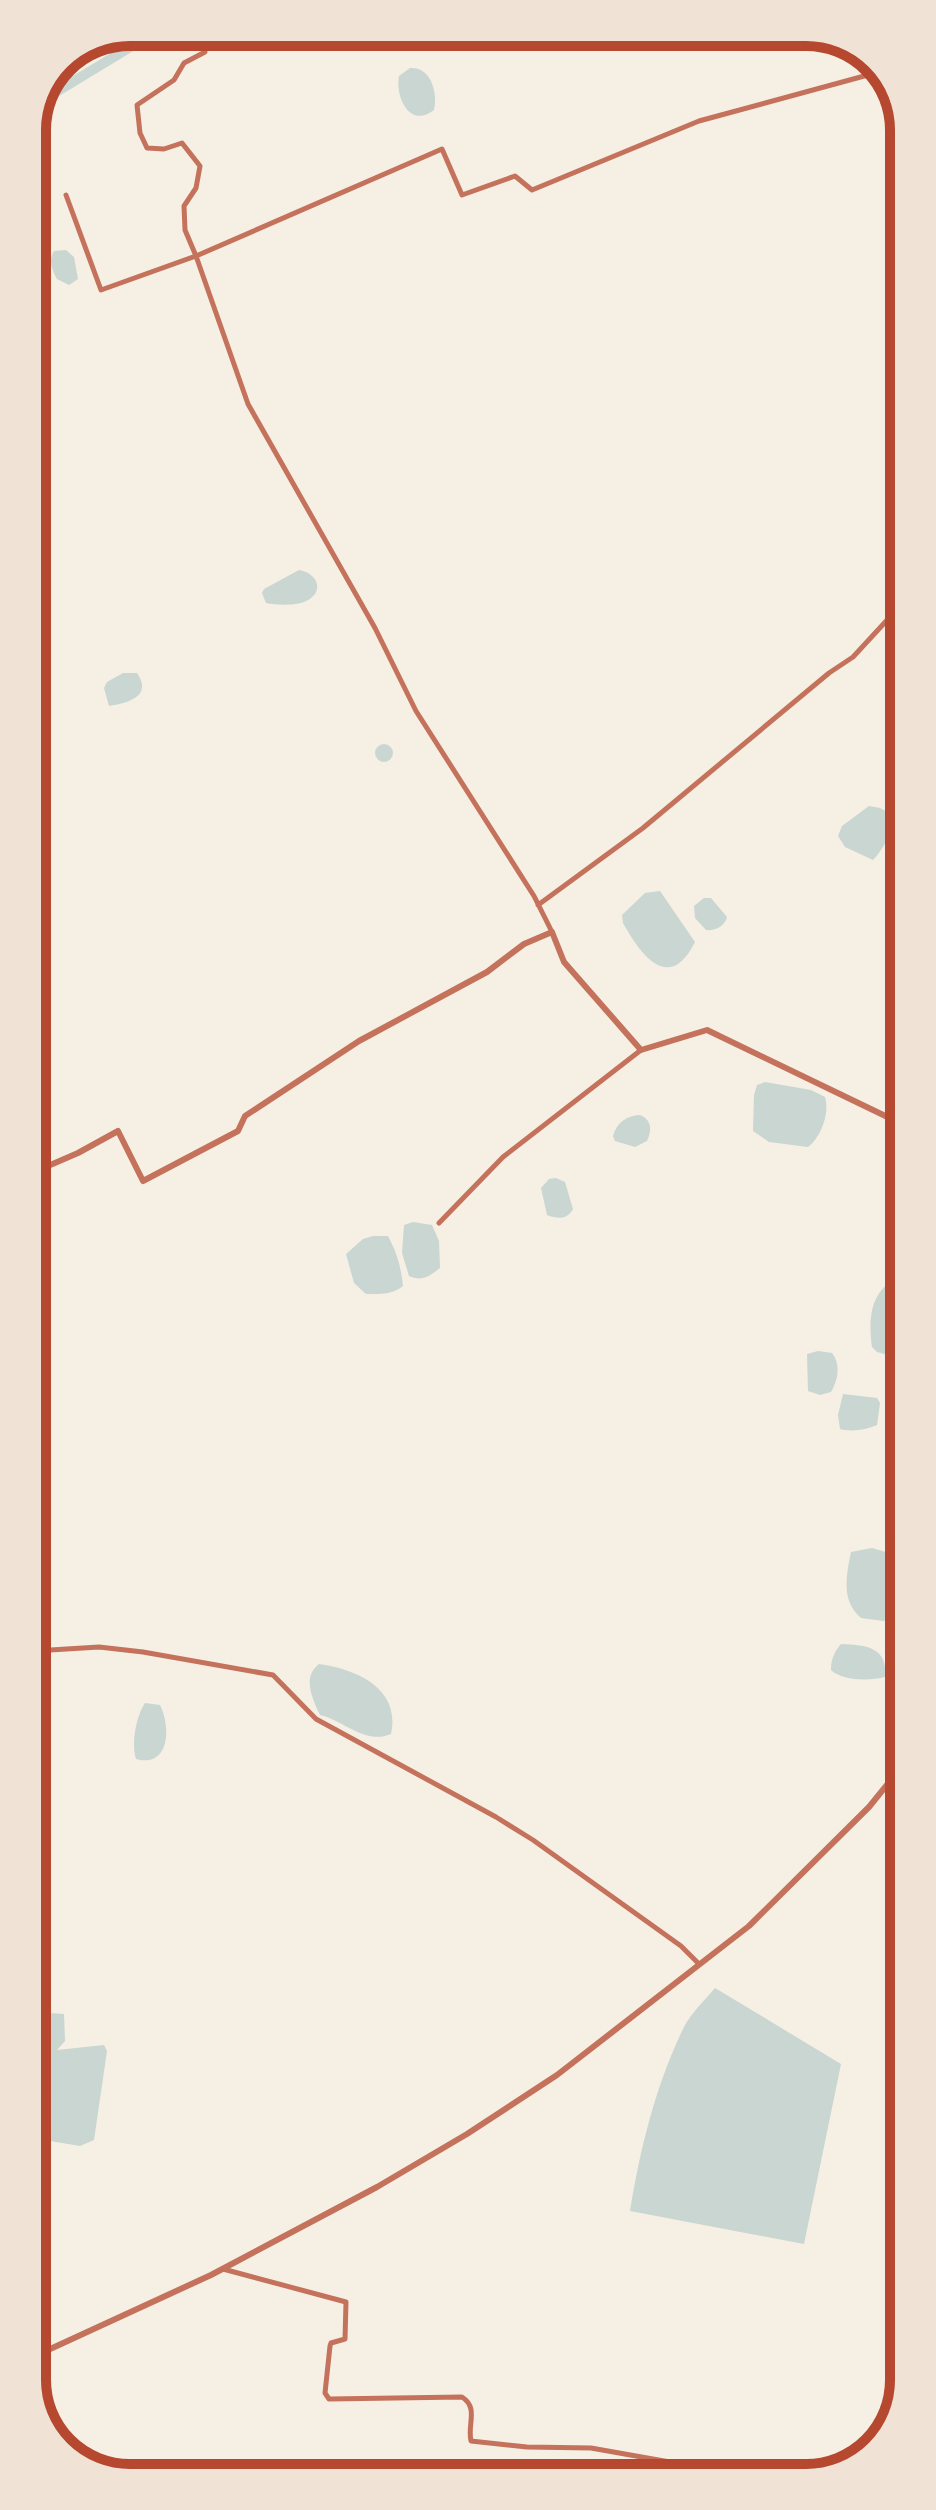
<svg xmlns="http://www.w3.org/2000/svg" width="936" height="2510" font-family="Literata,serif">
<rect width="100%" height="100%" fill="#f6efe4"/>
<path fill="#c9d6d2" d="M410 68C431 66 438 93 434 110 410 129 395 97 399 76Z
M66 250 74 257 78 279 69 285 57 279C52 270 48 260 54 251Z
M299 570C318 573 325 592 306 601 297 606 277 605 266 603L262 593 264 589Z
M123 673H137C153 696 128 703 109 706L104 688 107 682Z
M375 753a9 9 0 1 1 18 0a9 9 0 1 1-18 0Z
M869 806 880 808 893 815C891 833 886 846 873 860L845 847 838 836 842 826Z
M660 891 695 942C669 994 641 955 623 923L622 915 645 893Z
M704 898H711L727 917C725 926 715 931 706 930L695 918 694 906Z
M765 1082 811 1090 825 1097C830 1113 821 1137 808 1147L769 1142 753 1131 754 1095 757 1085Z
M640 1115C652 1120 652 1130 647 1141L635 1147 615 1141 613 1136C617 1122 626 1116 640 1115Z
M556 1178 565 1182 573 1209C567 1220 558 1219 547 1215L541 1188 549 1179Z
M413 1222 432 1225 439 1241 440 1268C430 1276 422 1282 409 1276L402 1253 404 1225Z
M373 1236H388C397 1253 401 1267 403 1286 392 1295 379 1294 366 1294L354 1283 346 1254 363 1239Z
M888 1284 902 1285V1359L877 1352 872 1347C869 1325 869 1298 888 1284Z
M818 1351 832 1353C841 1364 838 1380 831 1392L820 1395 808 1391 807 1354Z
M843 1394 877 1398 880 1403 877 1425C866 1430 851 1432 840 1429L838 1415Z
M872 1548 893 1554C904 1576 904 1595 895 1619L883 1621 861 1618C841 1601 846 1576 851 1552Z
M841 1644C866 1645 888 1647 885 1677 870 1681 842 1681 831 1670 831 1660 834 1652 841 1644Z
M319 1664C356 1669 401 1688 391 1734 365 1745 345 1721 320 1715 312 1698 302 1677 319 1664Z
M145 1703 160 1705C171 1727 170 1768 136 1759 131 1744 136 1716 145 1703Z
M715 1988 841 2064 804 2244 630 2211C640 2149 656 2084 684 2027 691 2013 705 2000 715 1988Z
M35 2012 64 2014 65 2041 57 2050 104 2045 107 2051 94 2140 80 2146 44 2140 35 2123V2061L45 2054 35 2057Z"/>
<g fill="none" stroke-linecap="round" stroke-linejoin="round">
<path stroke="#c9d6d2" stroke-width="10" d="M43 100 155 32"/>
<path stroke="#c5725c" stroke-width="5" d="M197 32 205 43V52L184 63 174 80 137 105 140 133 147 148 164 149 182 143 200 166 196 188 184 206 185 230 196 256 442 149 462 195 515 176 532 190 699 121 879 72
M66 195 101 290 196 256 248 404 375 628 416 711 534 896 552 932
M538 905 643 828 829 673 853 657 901 605
M439 1223 503 1157 641 1050
M34 1651 99 1647 143 1652 273 1675 316 1719 496 1817 533 1840 681 1946 698 1963
M223 2269 346 2302 345 2339 331 2343 330 2346 325 2393 329 2399 462 2397C479 2408 467 2424 471 2441L527 2447 591 2448 743 2475"/>
<path stroke="#c5725c" stroke-width="6" d="M34 1172 78 1153 118 1131 143 1181 238 1131 245 1116 359 1041 487 972 524 944 552 932 564 962 641 1050 707 1030 902 1124
M35 2356 211 2275 377 2187 467 2134 557 2075 749 1926 869 1807 903 1765"/>
</g>
<path d="M0 0H936V2510H0ZM130 46H806A84 84 0 0 1 890 130V2380A84 84 0 0 1 806 2464H130A84 84 0 0 1 46 2380V130A84 84 0 0 1 130 46Z" fill="#f1e2d6" fill-rule="evenodd"/>
<path fill="none" stroke="#b5482f" stroke-width="10" d="M130 46H806A84 84 0 0 1 890 130V2380A84 84 0 0 1 806 2464H130A84 84 0 0 1 46 2380V130A84 84 0 0 1 130 46Z"/>
</svg>
